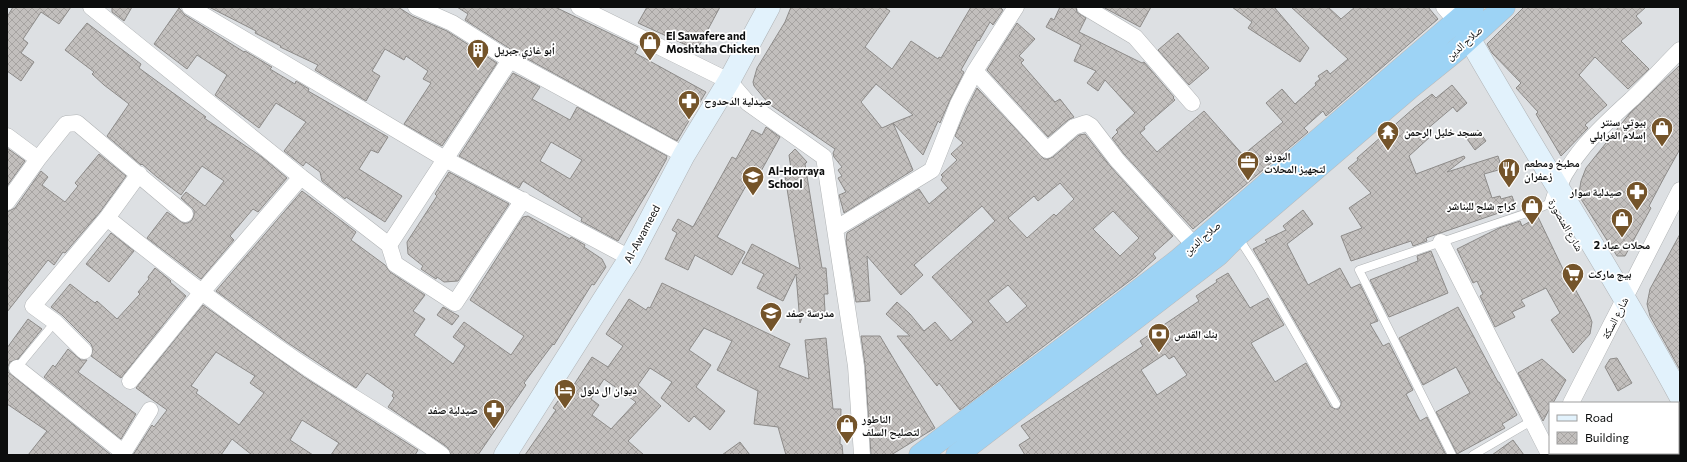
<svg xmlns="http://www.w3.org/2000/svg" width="1687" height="462" font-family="Commissioner,'Noto Naskh Arabic',sans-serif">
<defs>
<pattern id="building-cross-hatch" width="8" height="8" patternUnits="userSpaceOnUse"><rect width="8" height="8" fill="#c2bfbd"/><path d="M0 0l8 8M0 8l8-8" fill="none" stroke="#a6a3a1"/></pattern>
</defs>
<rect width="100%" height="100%" fill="#dde0e3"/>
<path fill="url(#building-cross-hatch)" stroke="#8d8b89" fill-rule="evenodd" d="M13 7H71L59 24 41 12 23 39 28 43 21 53 34 62 21 81 7 71V17Z
M112 7H132L124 21 112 12Z
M209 7H398L412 16 447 31 497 63 442 146 404 124 431 83 423 79 428 71 406 56 404 60 385 49 372 71 380 76 366 101 315 70 318 65 280 47 281 46 255 33 256 31Z
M457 7H555L638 47 635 53 706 92 677 141 515 52 465 20 468 14Z
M647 7H720L697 50 638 23Z
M791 7H884L890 11 865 47 892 69 911 41 938 59 939 57 941 58 971 7H1000L1003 10 993 25 990 22 979 41 978 40 961 70 964 72 950 100 940 123 938 121 923 155 893 123 913 115 876 84 861 102 882 128 893 123 913 170 844 213 839 195 846 192 838 178 842 176 838 170 842 167 834 157 833 153 835 149 769 104 754 86 753 82 757 68 785 22Z
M1060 7H1076L1077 12 1086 18 1079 32 1142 63 1144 62 1174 97 1173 98 1175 100 1144 127 1145 129 1140 133 1157 152 1204 111 1243 155 1283 122 1266 103 1282 89 1295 104 1316 85 1315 83 1320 79 1318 76 1327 70 1330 74 1348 59 1291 7H1328L1341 19 1355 7H1428L1438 19 1326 116 1323 111 1304 128 1308 132 1193 229 1124 154 1112 138 1118 132 1116 130 1135 113 1105 80 1098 91 1087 83 1096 71 1074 61 1081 45 1046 27 1051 18 1054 20Z
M1103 7H1151L1140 27Z
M1232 7H1274L1309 48 1300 62 1248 28 1252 22Z
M1524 7H1646L1636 16 1642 23 1621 41 1649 69 1628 89 1595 57 1579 75 1607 105 1585 125 1588 128 1561 156 1536 114 1538 112 1516 88 1521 83 1492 53 1487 44Z
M179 8 185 15 244 52 245 51 270 66 272 67 270 69 295 84 296 81 309 89 308 91 388 137 378 153 371 150 359 169 402 196 385 222 346 197 345 199 322 181 320 172 306 162 303 166 284 151 306 122 276 103 259 128 215 95 227 75 197 55 187 69 154 44Z
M87 23 141 64 139 68 206 117 204 118 262 157 287 178 258 212 253 209 230 236 234 240 201 279 147 238 167 212 183 223H188L192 220 194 215V210L181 198 186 192 205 206 224 181 202 166 181 195 157 177 142 164 141 165 107 136 129 104 104 85 92 74 94 72 65 50Z
M1017 23 1035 39 1019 56 1024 60 1021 63 1055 102 1060 99 1074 117 1068 120 1048 137 987 70Z
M1178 33 1209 68 1189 85 1158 50Z
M1680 65V149L1666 174 1649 206 1651 208 1625 256H1617L1581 199 1579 193 1581 181 1586 168 1630 113Z
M513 73 540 87 532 99 570 120 577 107 667 156 666 160 653 183 618 241 581 221 582 218 523 181 519 188 459 156ZM551 142 582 160 570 179 540 161Z
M1452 85 1467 103 1457 112 1453 107 1426 130 1431 136 1409 156 1416 174 1464 156 1465 158 1447 172 1498 156 1502 169 1484 174 1492 198 1500 196 1501 199 1512 196 1516 207 1426 238 1427 241 1413 246 1411 241 1351 261 1341 236 1362 228 1349 208 1371 193 1348 168 1358 160 1357 158 1414 108 1432 94 1436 98Z
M977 88 1044 159H1048L1053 157 1079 135 1085 134 1110 166 1173 236 1153 254 1156 258 1136 276 960 410 939 383 937 386 897 336H910L886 314 897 302 910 314 924 331 935 322 951 341 973 322 932 277 995 221 982 206 914 265 923 275 901 295 867 256 870 301 856 302 846 241 847 233 919 189 929 204 948 188 941 180 943 177 941 175 957 160 951 154 963 143 955 136 967 108ZM1060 183 1074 199 1056 216 1054 214 1027 238 1008 218 1034 196 1038 201ZM1113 211 1139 238 1120 256 1093 229ZM1008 285 1027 306 1007 323 988 301Z
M766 127 780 137 760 173 755 170 717 237 745 252 732 275 695 255 688 270 665 259 677 233 672 230 678 219 693 227 732 157 736 159 752 130 762 135Z
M1478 130 1486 141 1475 150 1467 139Z
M7 148 25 161 7 186Z
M795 149 807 162 805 164 822 268H826L828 294H824L825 311 804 313 800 323 796 274 783 301 757 288 764 274 742 263 752 244 800 269 784 170 791 169 789 155Z
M99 154 126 176 100 212 65 253 63 252 54 265 48 260 7 312V212L15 208 41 171 48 177 42 185 65 202 78 186 75 183Z
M449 172 509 204 458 281 444 282 437 277 436 279 421 269 423 266 408 254 407 242 437 196 435 194Z
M302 191 356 232 351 240 385 265 390 272 425 295 413 311 425 319 414 335 453 364 465 346 453 337 464 322 511 355 524 336 470 300 523 217 528 216 570 239 571 237 585 245 584 247 602 259 606 267 594 285 592 284 554 345 553 344 524 383 526 385 478 455H451L447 447 388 407 394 398 392 396 394 392 367 373 356 388 288 343 216 291Z
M1303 210 1313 224 1287 244 1308 285 1340 268 1351 288 1360 284 1378 321 1370 324 1383 346 1389 343 1413 390 1406 394 1420 421 1427 417 1446 455H1025L1019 445 1030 438 1021 426 1143 346 1140 341 1199 301 1196 296 1217 282 1216 280 1228 273 1250 308 1268 298 1284 325 1251 343 1275 382 1306 363 1331 407 1336 409H1339L1341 404V401L1253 249 1267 242 1265 240 1286 230 1283 226ZM1165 354 1169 359 1174 356 1187 375 1157 395 1141 370Z
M1538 217 1572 288 1574 287 1589 314 1592 322 1590 334 1573 353 1551 320 1560 313 1546 288 1521 300 1525 306 1512 312 1515 317 1495 327 1480 296 1483 294 1477 281 1473 283 1457 249 1499 228 1520 221 1522 226Z
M111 233 134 251 109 282 86 264Z
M1680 234V370L1650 316 1647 304 1650 289Z
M1431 251 1448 293 1389 317 1370 280 1418 261 1417 256Z
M155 268 171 281 170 282 186 296 121 378 91 356 93 349 91 344 62 315 51 307 70 284 95 303 97 301 117 319 140 294 138 292 149 279 148 277Z
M662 283 790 344 779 367 809 379 805 340 826 338 833 409H841L840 444 842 445 843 455H786L778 427 754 424 758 391 717 370 732 341 704 328 689 350 711 365 696 387 725 411 710 430 694 416 689 422 661 398 672 382 650 368 638 385 661 406 628 441 644 455H525L556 410 553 408 570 384 573 386 592 357 608 367 623 346 606 334 629 299 646 310 648 307 650 308ZM604 379 636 402 611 429 592 415 599 405 591 399Z
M203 305 304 377 418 450 415 455H331L339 443 302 420 290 440 313 455H252L232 439 221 455H133L152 425 154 427 167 410 136 388ZM216 352 255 376 250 383 264 393 239 425 196 393 198 390 191 386Z
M443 307 459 316 452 325 437 315Z
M1458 307 1498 382H1499L1517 415 1502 424 1505 428 1457 454 1436 412 1470 393 1456 367 1423 385 1399 338Z
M28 319 42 329 18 359 10 362 8 366V372L111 455H28L47 431 7 404V348Z
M861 336H880L935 428 891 455H871L865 365Z
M68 349 81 360H87L78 372 136 414 121 439 44 377 53 365 55 367Z
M1617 358 1632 383 1618 391 1605 367 1610 359Z
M1542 359 1566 380 1553 403H1550V408L1543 421 1518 373Z
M1513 440 1524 455H1492Z
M740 442 750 455H722Z"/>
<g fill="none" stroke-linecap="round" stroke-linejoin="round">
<g stroke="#b0b3b5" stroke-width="9">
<path id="lane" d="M1238 237 1256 265 1336 404
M17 368 55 322
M1452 455 1359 270 1530 212 1553 202
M1473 455 1533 420"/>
</g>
<g stroke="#b0b3b5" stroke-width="17">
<path id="street" d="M91 7 301 177 389 245 395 264 455 303 523 200
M190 7 445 159 630 258
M416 7 452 23 510 60 684 155
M579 7 729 81 748 103 824 157 856 366 862 455
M1085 7 1135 37 1192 103
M1444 7 1456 21
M975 71 1047 150 1074 127 1086 123 1091 126 1117 160 1194 245
M7 136 38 159
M7 202 38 159 66 124 77 123 185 214
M1553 202C1565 159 1601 127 1633 98 1649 83 1664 66 1680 50
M107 218 139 174
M835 229 932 170 958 104 975 71 1016 7
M1441 242 1547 450
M389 245 510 60
M84 351 55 322 33 306 107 218C173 271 239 322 309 369 353 398 399 424 442 455
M17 368 124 453
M130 381 201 293 301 177
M1571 403 1680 190
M122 455 150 410"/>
</g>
<g stroke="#b0b3b5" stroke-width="23">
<path id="secondary" d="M1469 38C1538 159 1614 274 1680 396
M1678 417 1680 420
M505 455 630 258 684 155 729 81 769 7"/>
</g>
<g stroke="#bbb" stroke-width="23">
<path id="highway" d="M920 455 1070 343 1177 261 1473 7
M957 455 1218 255 1237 236 1411 87 1458 49 1504 7"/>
</g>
<use href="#lane" stroke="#fff" stroke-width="8"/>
<use href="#street" stroke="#fff" stroke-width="16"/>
<use href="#secondary" stroke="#e2f2fc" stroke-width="22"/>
<use href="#highway" stroke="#9dd3f5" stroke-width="22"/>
</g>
<defs>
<g id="shop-pin" transform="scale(1.15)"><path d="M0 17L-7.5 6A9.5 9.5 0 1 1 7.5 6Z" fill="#74542a" stroke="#fff"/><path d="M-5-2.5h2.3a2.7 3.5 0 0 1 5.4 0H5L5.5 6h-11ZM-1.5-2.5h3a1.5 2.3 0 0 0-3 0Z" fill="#fff"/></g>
<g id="building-pin" transform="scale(1.15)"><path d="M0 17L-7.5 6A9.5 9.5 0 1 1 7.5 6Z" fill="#74542a" stroke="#fff"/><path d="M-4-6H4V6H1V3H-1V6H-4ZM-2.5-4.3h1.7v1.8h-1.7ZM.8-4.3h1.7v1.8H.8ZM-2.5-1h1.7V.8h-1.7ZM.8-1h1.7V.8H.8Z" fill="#fff"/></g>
<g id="pharmacy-pin" transform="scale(1.15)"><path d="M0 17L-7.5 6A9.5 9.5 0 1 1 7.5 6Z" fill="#74542a" stroke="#fff"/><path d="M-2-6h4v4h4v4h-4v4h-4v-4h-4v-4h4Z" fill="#fff"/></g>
<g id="temple-pin" transform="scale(1.15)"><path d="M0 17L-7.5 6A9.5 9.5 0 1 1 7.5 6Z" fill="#74542a" stroke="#fff"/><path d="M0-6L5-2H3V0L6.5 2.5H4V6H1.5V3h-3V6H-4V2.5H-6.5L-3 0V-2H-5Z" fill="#fff"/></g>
<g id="office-pin" transform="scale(1.15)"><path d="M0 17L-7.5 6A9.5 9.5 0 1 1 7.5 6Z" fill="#74542a" stroke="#fff"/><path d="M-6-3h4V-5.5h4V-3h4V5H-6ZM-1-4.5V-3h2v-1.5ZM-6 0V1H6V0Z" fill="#fff"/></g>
<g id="restaurant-pin" transform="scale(1.15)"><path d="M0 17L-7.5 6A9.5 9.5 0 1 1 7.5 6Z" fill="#74542a" stroke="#fff"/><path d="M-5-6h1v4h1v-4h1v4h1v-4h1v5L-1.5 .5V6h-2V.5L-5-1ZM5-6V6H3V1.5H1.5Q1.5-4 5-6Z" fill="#fff"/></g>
<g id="school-pin" transform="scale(1.15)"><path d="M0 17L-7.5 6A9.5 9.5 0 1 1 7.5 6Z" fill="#74542a" stroke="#fff"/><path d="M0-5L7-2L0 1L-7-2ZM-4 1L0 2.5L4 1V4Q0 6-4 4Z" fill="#fff"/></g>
<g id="supermarket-pin" transform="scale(1.15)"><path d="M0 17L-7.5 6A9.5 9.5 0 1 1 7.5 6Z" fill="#74542a" stroke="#fff"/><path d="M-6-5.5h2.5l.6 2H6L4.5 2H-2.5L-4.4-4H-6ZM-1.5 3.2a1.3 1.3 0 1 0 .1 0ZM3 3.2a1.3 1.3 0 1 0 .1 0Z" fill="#fff"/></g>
<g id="bank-pin" transform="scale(1.15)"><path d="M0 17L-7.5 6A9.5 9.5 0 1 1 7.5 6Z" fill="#74542a" stroke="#fff"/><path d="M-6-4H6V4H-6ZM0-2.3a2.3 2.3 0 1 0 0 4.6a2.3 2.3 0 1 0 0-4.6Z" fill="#fff"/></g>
<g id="hotel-pin" transform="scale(1.15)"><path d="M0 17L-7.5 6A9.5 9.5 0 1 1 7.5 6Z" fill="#74542a" stroke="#fff"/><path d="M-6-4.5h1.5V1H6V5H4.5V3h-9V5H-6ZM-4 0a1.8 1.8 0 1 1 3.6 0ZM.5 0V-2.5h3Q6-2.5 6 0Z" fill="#fff"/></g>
</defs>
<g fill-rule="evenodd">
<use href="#shop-pin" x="650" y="42"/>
<use href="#building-pin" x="478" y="50"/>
<use href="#pharmacy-pin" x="689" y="101"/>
<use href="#shop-pin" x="1662" y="128"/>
<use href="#temple-pin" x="1388" y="132"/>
<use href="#office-pin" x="1248" y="162"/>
<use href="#restaurant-pin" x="1509" y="169"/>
<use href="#school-pin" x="753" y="177"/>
<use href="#pharmacy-pin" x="1637" y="192"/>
<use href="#shop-pin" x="1532" y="206"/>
<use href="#shop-pin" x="1622" y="219"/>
<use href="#supermarket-pin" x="1573" y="274"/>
<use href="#school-pin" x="771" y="313"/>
<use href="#bank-pin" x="1159" y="334"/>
<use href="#hotel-pin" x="565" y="390"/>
<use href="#pharmacy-pin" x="494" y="410"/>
<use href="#shop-pin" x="847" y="425"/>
</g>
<g text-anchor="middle" stroke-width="3.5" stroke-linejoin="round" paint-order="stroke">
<g font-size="11" font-weight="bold" fill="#0c0d0d" stroke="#fff" text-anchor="start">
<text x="666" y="40">El Sawafere and<tspan x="666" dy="13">Moshtaha Chicken</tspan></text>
<text x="494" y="54">أبو غازي جبريل</text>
<text x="704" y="105">صيدلية الدحدوح</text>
<text x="1646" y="126" text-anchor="end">بيوتي سنتر<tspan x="1646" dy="13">إسلام الغرابلي</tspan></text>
<text x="1404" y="136">مسجد خليل الرحمن</text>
<text x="1264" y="160">البورنو<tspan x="1264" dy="13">لتجهيز المحلات</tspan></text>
<text x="1524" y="167">مطبخ ومطعم<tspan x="1524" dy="13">زعفران</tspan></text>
<text x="768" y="175">Al-Horraya<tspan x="768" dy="13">School</tspan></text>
<text x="1622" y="196" text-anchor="end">صيدلية سوار</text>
<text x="1516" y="210" text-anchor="end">كراج شلح للبناشر</text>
<text x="1622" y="249" text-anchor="middle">محلات عياد 2</text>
<text x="1588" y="278">بيج ماركت</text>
<text x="786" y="317">مدرسة صفد</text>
<text x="1174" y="338">بنك القدس</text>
<text x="580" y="394">ديوان ال دلول</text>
<text x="478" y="414" text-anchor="end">صيدلية صفد</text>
<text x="862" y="423">الناطور<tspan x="862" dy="13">لتصليح السلف</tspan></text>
</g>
<g font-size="11" fill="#0c0d0d" stroke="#fff">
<text transform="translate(1464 43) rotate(-42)" y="4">صلاح الدين</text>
<text transform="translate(1566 225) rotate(60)" y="4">شارع المنصورة</text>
<text transform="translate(642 234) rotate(-62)" y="4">Al-Awameed</text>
<text transform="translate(1202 238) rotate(-41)" y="4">صلاح الدين</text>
<text transform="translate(1615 318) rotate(-63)" y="4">شارع السكة</text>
</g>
</g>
<rect width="1687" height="462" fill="none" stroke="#0c0d0d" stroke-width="16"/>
<rect x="1549" y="402" width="130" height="52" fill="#ffffff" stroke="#9e9e9e"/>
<rect x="1557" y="415" width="20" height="6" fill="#e2f2fc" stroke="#9e9e9e"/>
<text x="1585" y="422" font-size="12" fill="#0c0d0d">Road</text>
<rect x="1557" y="432" width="20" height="12" fill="url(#building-cross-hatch)" stroke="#9e9e9e"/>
<text x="1585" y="442" font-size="12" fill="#0c0d0d">Building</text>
</svg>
